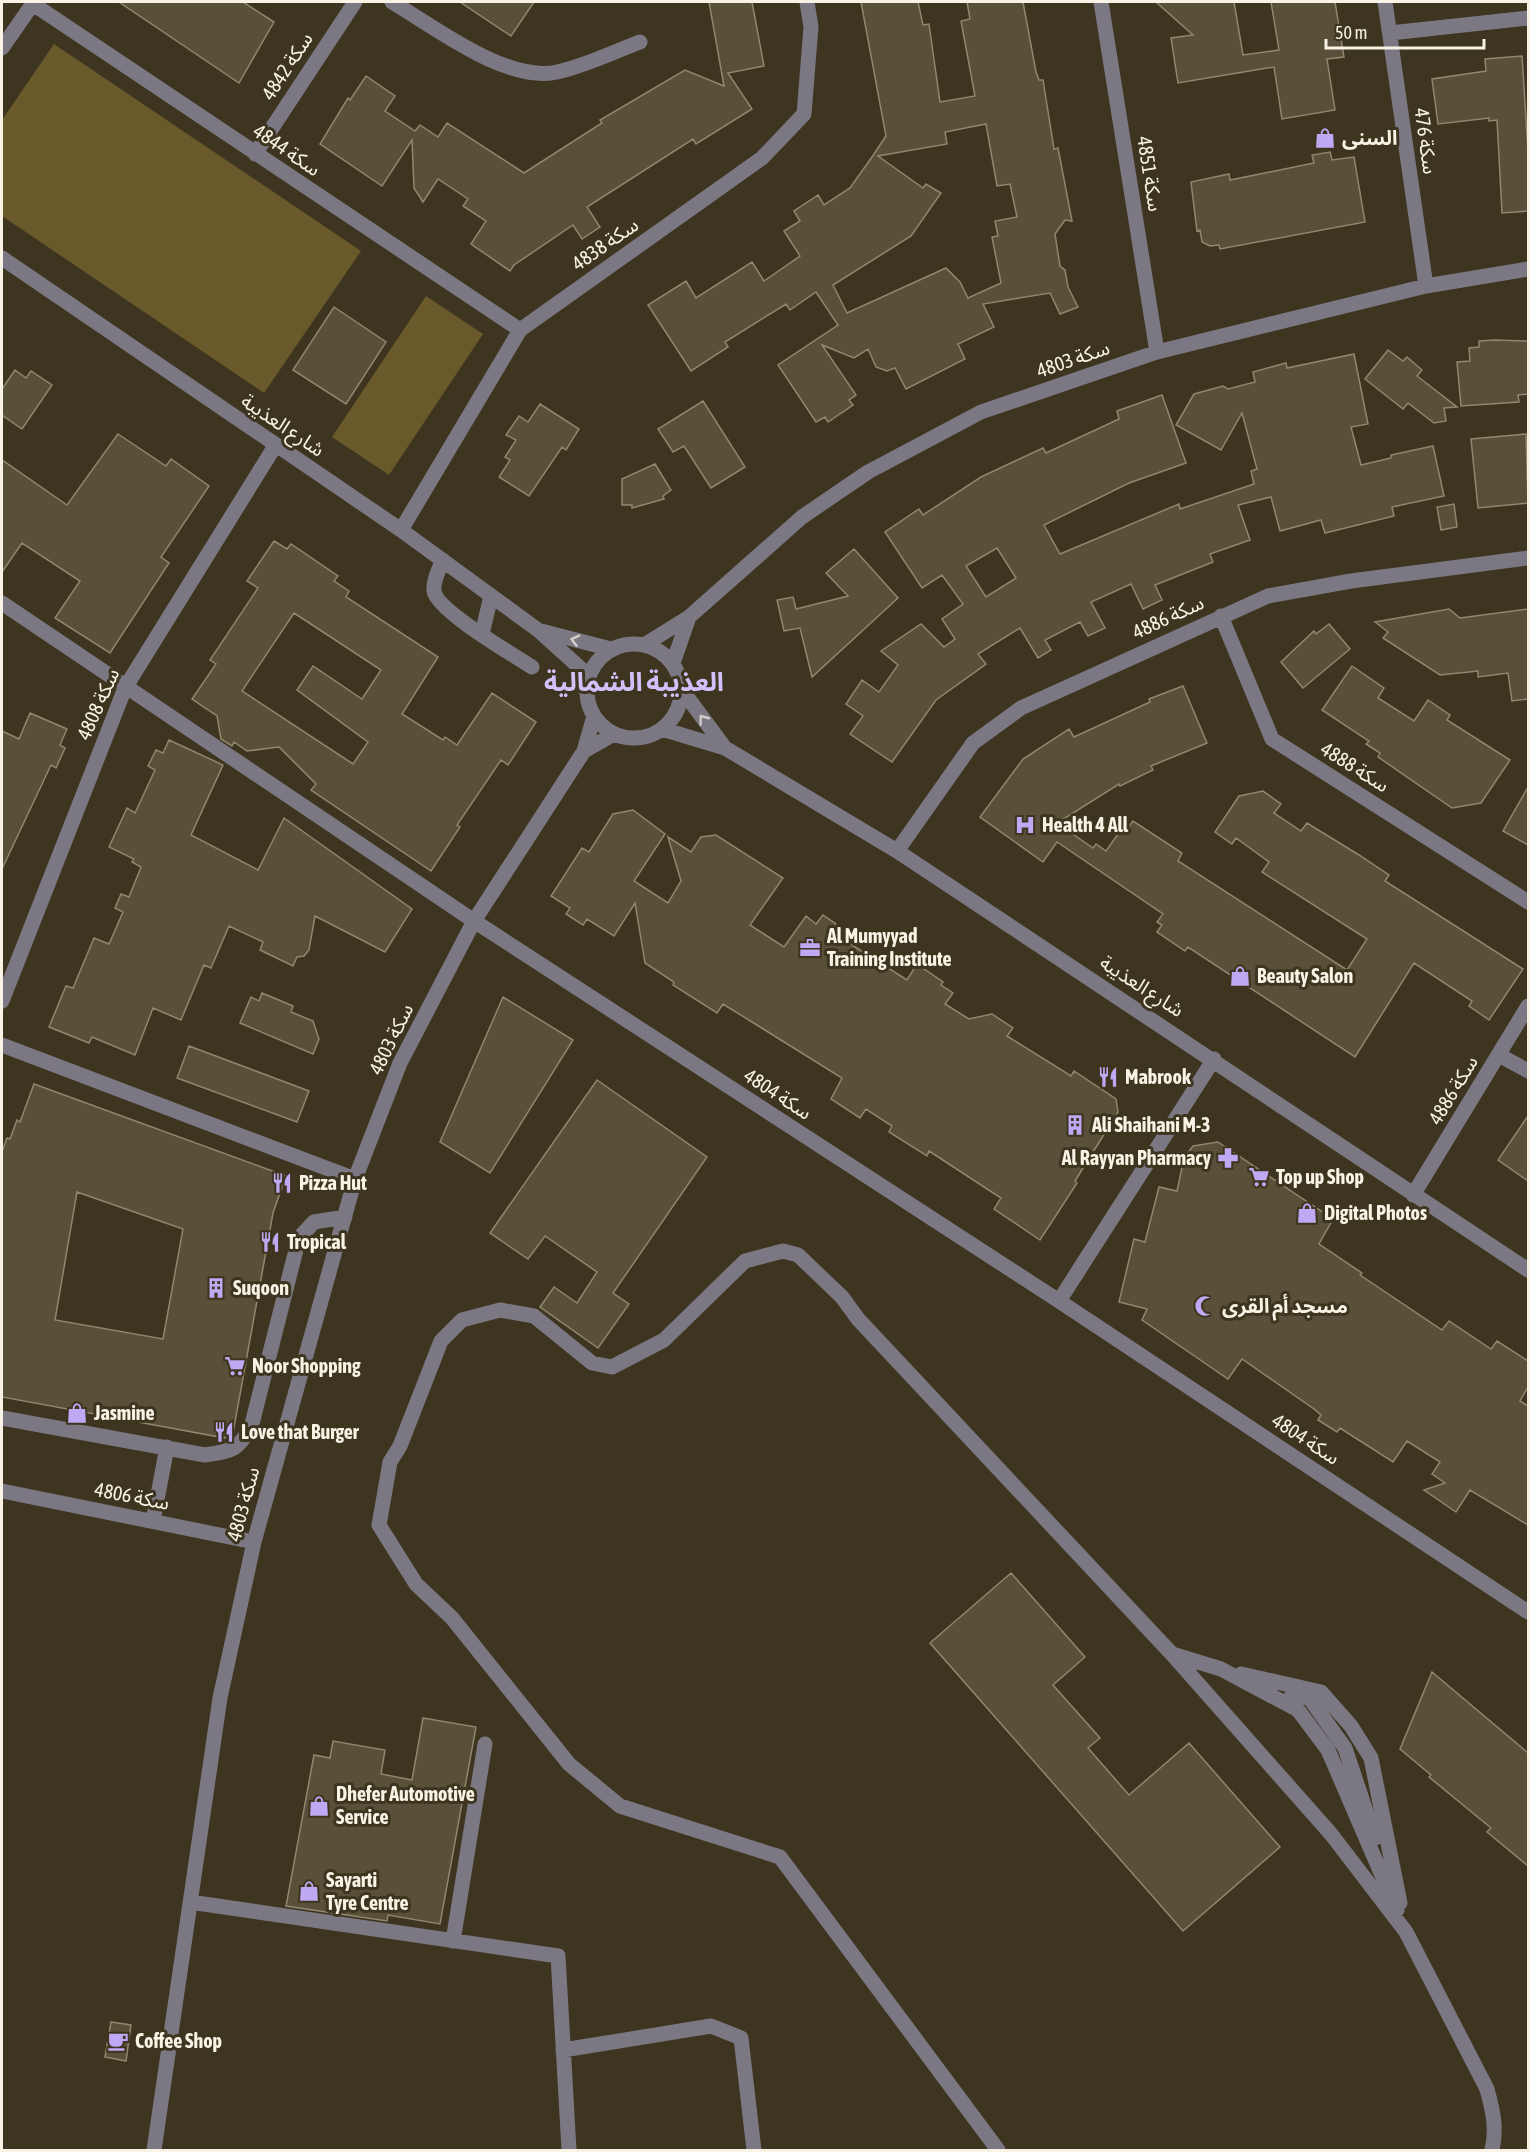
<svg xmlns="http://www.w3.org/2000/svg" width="1530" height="2152" font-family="'Asap Condensed','Noto Sans Arabic',sans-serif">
<rect width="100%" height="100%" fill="#3d351f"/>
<path fill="#69592b" d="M54 44 361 251 264 393 2 216V120Z
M426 296 483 334 389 475 332 437Z"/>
<path fill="#585039" stroke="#90876e" stroke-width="1.5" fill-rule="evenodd" d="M119 2H243L274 22 239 83Z
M460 2H534L511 36Z
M709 2H752L764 66 728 73 752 109 696 144 693 139 587 207 600 227 582 239 573 225 514 265 510 271 471 244 486 221 463 206 468 199 438 179 423 202 414 188 412 140 382 186 320 144 348 98 350 100 366 76 395 96 385 111 415 131 420 125 438 137 447 123 524 173 602 123 600 120 685 70 724 86Z
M861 2H918L923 25 929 24 940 102 975 96 961 21 970 19 967 2H1023L1036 72 1039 80H1043L1054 149 1058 148 1072 221 1065 220 1055 234 1060 266 1065 270 1068 287 1078 307 1060 314 1050 293 983 304 994 327 958 344 965 359 906 389 895 368 887 371 876 367 868 349 854 358 822 345 856 395 849 400 853 405 828 422 825 417 816 422 778 365 838 325 816 292 790 310 786 304 725 342 728 347 691 371 648 305 686 281 696 298 752 262 764 281 800 256 784 231 800 221 794 211 818 195 824 205 850 188 872 157 886 136ZM986 124 997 186 1010 184 1017 217 995 221 998 236 992 237 1001 283 968 298 960 282 946 268 847 313 833 285 911 236 941 193 926 184 923 188 878 156 947 144 945 132Z
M1156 2H1234L1243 55 1279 50 1271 2H1335L1344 57 1327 59 1335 110 1282 119 1274 67 1178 83 1171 38 1193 35Z
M1522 56 1528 151V211L1502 213 1497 120 1489 121V118L1438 124 1432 79 1486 71 1485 59Z
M1330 152 1332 160 1354 157 1365 222 1220 249 1219 245 1210 246 1202 242 1200 230 1197 231 1191 182 1229 174 1230 180 1314 163 1312 155Z
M334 307 386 342 346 404 293 370Z
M1494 340 1528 341V394L1518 395 1519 402 1461 406 1457 362 1470 361 1469 348 1479 347V341Z
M1388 350 1403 361 1407 357 1422 370 1417 376 1457 407 1444 408 1446 421 1434 423 1408 403 1403 409 1365 379Z
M1354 354 1368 424 1351 427 1361 465 1391 458V455L1433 446 1444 496 1392 507 1394 516 1325 533 1321 520 1280 531 1271 497 1238 505 1250 540 1210 554 1213 562 1155 585 1162 600 1143 609 1131 584 1091 602 1105 628 1088 636 1080 622 1045 640 1051 650 1038 658 1020 628 978 654 986 664 936 700 892 762 850 734 863 716 846 704 862 680 879 692 898 665 881 651 921 624 944 647 955 639 942 619 963 604 942 575 922 588 885 532 919 509 923 515 981 477 1043 448 1046 453 1119 419 1117 411 1162 395 1186 463 1129 483 1044 525 1060 554 1179 504 1180 509 1254 484 1251 471 1257 469 1242 413 1221 450 1176 425 1194 394 1223 386 1228 389 1255 382 1253 372 1286 363 1287 368ZM997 548 1016 578 986 597 966 566Z
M15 370 26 378 31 371 52 385 22 429 2 415V389Z
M703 401 745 467 711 488 684 446 673 452 658 429Z
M540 404 579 429 566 450 562 447 529 496 499 477 510 460 505 457 516 440 506 435 519 416 528 422Z
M118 434 166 466 171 459 209 486 161 557 169 563 110 653 55 618 80 581 22 543 2 572V460L67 505Z
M1526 434 1528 503 1478 508 1471 439Z
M655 464 671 490 663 496 664 499 632 508V505H622V479Z
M1454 504 1457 527 1441 530 1437 507Z
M274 541 287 549 291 544 338 576 334 581 349 591 346 597 438 657 402 714 443 740 445 737 457 745 492 693 536 722 508 765 501 760 457 825 460 827 431 871 311 790 316 784 279 747 247 751 234 742 232 746 221 739 217 716 192 699 216 664 210 660 258 588 247 581ZM294 613 381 670 362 699 313 666 297 690 368 742 353 764 242 691Z
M854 549 898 598 812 677 800 628 784 631 777 600 793 597 796 609 848 596 826 573Z
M1449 609 1460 618 1528 609V699L1512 701 1508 673 1478 677V671L1440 675 1383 638 1388 632 1375 622Z
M1329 624 1350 649 1303 688 1281 662 1314 631 1316 634Z
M1352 666 1384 688 1378 698 1414 721 1428 700 1450 715 1447 720 1510 760 1481 803 1452 808 1378 757 1380 753 1366 744 1369 741 1322 710Z
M1183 686 1207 743 1151 766 1153 770 1120 786 1119 784 1057 823 1093 848 1096 844 1106 851 1123 827 1127 829 1133 821 1182 853 1178 861 1347 970 1367 939 1262 872 1269 862 1236 838 1232 844 1215 832 1239 796 1263 791 1281 804 1274 813 1301 831 1307 823 1359 855 1389 875 1385 881 1523 969 1489 1020 1469 1006 1472 1001 1414 963 1355 1057 1188 947 1185 951 1157 932 1162 925 1157 922 1163 914 1057 842 1043 862 980 817 1023 759 1069 729 1074 737 1150 702 1149 699Z
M30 713 67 729 60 745 65 748 56 768 51 765 2 869V731L19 739Z
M169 740 223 765 191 835 258 870 284 818 412 909 385 952 315 916 309 950 304 956 297 957 293 966 260 950 263 942 229 926 211 968 204 965 181 1020 153 1008 135 1055 92 1037 89 1043 49 1027 66 986 73 988 94 938 109 944 123 912 115 908 121 894 129 897 141 867 132 862 134 859 109 847 127 808 135 813 155 770 148 766 156 750 163 753Z
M1528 787V845L1503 831Z
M633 810 665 834 634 881 668 903 681 881 668 837 691 852 701 837 716 835 783 878 750 925 784 947 806 916 816 924 823 915 836 924 830 931 907 980 917 964 943 982 941 985 953 993 945 1004 969 1019 992 1014 1013 1028 1007 1036 1071 1076 1074 1071 1116 1099 1118 1112 1075 1181 1077 1183 1040 1240 994 1209 1001 1198 929 1151 927 1156 889 1132 892 1126 866 1109 860 1118 831 1099 842 1078 723 1004 717 1013 673 985 674 982 645 963 635 903 614 936 587 919 583 925 566 914 570 908 551 896 582 848 589 852 613 814Z
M262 993 293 1006 291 1012 313 1021 319 1039 313 1054 240 1023 251 997 259 1001Z
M503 997 573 1040 490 1173 440 1142Z
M189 1046 309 1091 297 1122 177 1078Z
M597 1080 707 1157 613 1293 629 1304 598 1348 540 1307 554 1287 577 1303 597 1272 545 1236 528 1259 490 1233Z
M34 1084 286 1176 273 1213 233 1433 226 1432 225 1438 2 1397V1152L7 1138 10 1139 17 1120 20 1122ZM77 1192 183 1229 163 1339 55 1320Z
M1528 1116V1181L1498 1160Z
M1218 1142 1333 1219 1319 1244 1362 1273 1360 1275 1442 1330 1449 1321 1491 1349 1497 1341 1528 1361V1387L1520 1401 1528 1406V1525L1470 1490 1456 1512 1424 1490 1445 1483 1432 1474 1440 1462 1407 1441 1393 1462 1340 1428 1337 1432 1318 1420 1321 1415 1314 1409 1242 1359 1228 1379 1142 1320 1147 1309 1119 1302 1134 1239 1145 1242 1159 1187 1177 1191 1184 1158 1193 1146Z
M1011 1573 1085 1657 1053 1685 1100 1738 1088 1748 1129 1795 1189 1743 1280 1847 1183 1931 930 1643Z
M1432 1672 1528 1753V1866L1487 1832 1491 1828 1429 1777 1431 1775 1400 1749Z
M423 1718 476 1727 440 1924 388 1915 387 1921 286 1906 314 1755 330 1758 333 1741 385 1750 381 1774 412 1780Z
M111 2022 131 2025 126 2061 105 2057Z"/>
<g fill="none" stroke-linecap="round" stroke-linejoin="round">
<path stroke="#7b7883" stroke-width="15" d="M392 2C435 27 506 83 557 72 585 66 613 52 640 42
M1101 2 1157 352
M1385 2 1426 286
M33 4 520 330
M1390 33 1528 18
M2 48 34 2
M255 154 355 2
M2 258 401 530 538 630 589 676
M401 530 520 330 762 158 804 114 811 27 807 2
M443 560C439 569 433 581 434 591 437 611 514 655 532 667
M2 603 474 921 1059 1301 1528 1612
M1221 616 1272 739 1528 902
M541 631 611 649
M482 634 491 596
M587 691a47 47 0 1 1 94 0a47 47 0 1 1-94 0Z
M644 645 689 617 802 517 868 472 981 412 1157 352 1426 286 1528 269
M673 663 689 617
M682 690 725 748
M662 729 725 748 897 851 1528 1270
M584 751 614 734
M897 851 973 743 1021 708 1268 596 1351 581 1528 558
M2 1001 125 688 275 446
M2 1045 355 1179
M1499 1055 1528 1071
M1413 1195 1528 1006
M1059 1301 1214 1059
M2 1418 205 1455C233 1451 239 1450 252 1424L299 1238 314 1222 345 1217
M2 1491 254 1542
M153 1521 167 1447
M1172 1654 1221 1669 1298 1710 1328 1750 1397 1910
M1241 1674 1321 1692 1351 1726 1371 1758 1400 1903
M1292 1693 1310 1699 1345 1748 1375 1838
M190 1902 558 1956 569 2150
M453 1941 485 1744
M563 2050 711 2026 741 2038 754 2150
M154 2150 220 1698 254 1542 355 1179 400 1063 474 921 584 751 594 716
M998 2150 780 1857 620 1806 569 1764 452 1618 416 1584 379 1525 390 1462 400 1446 441 1341 462 1320 500 1310 534 1316 592 1363 612 1367 664 1340 745 1261 783 1251 798 1255 842 1297 858 1319 1171 1653 1331 1834 1406 1932 1487 2089C1493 2111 1497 2129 1492 2150"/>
</g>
<defs><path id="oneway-chevron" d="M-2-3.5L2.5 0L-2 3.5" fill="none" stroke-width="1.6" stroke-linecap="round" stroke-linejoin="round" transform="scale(1.5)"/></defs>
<g stroke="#d2cec8">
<use href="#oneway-chevron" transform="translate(575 640) rotate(-165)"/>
<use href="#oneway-chevron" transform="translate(703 719) rotate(-127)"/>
</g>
<defs>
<g id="shop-bare" transform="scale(1.62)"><path d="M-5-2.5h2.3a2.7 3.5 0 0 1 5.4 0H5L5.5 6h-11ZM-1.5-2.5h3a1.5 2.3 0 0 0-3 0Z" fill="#bfa9f4" stroke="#3d351f" stroke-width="2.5" paint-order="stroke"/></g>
<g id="hospital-bare" transform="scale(1.62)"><path d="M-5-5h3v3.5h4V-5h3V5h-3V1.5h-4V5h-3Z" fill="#bfa9f4" stroke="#3d351f" stroke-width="2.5" paint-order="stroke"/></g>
<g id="office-bare" transform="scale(1.62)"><path d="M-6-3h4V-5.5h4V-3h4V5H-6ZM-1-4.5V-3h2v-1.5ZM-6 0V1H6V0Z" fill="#bfa9f4" stroke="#3d351f" stroke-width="2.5" paint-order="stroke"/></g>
<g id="restaurant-bare" transform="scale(1.62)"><path d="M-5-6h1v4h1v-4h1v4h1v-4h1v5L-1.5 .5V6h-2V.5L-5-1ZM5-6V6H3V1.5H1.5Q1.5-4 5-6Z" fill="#bfa9f4" stroke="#3d351f" stroke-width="2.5" paint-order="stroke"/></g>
<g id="building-bare" transform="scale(1.62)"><path d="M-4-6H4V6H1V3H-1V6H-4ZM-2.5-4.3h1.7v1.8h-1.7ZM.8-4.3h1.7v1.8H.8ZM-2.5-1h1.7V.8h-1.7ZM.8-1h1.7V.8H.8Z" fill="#bfa9f4" stroke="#3d351f" stroke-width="2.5" paint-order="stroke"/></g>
<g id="pharmacy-bare" transform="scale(1.62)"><path d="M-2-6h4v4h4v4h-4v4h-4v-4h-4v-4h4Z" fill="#bfa9f4" stroke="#3d351f" stroke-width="2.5" paint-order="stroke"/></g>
<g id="supermarket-bare" transform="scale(1.62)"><path d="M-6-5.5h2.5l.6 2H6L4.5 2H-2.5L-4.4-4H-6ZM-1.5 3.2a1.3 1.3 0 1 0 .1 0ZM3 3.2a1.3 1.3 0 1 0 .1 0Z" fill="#bfa9f4" stroke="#3d351f" stroke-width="2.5" paint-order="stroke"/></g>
<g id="mosque-bare" transform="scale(1.62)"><path d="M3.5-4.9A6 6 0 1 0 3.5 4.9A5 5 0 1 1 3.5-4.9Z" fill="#bfa9f4" stroke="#3d351f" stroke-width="2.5" paint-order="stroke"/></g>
<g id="cafe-bare" transform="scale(1.62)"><path d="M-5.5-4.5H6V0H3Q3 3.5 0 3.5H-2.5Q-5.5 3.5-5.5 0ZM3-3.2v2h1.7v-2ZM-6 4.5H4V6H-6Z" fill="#bfa9f4" stroke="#3d351f" stroke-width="2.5" paint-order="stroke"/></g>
</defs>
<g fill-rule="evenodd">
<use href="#shop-bare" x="1325" y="138"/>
<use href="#hospital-bare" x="1025" y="825"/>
<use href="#office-bare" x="810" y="948"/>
<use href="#shop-bare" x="1240" y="976"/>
<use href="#restaurant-bare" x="1108" y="1077"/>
<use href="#building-bare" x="1075" y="1125"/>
<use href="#pharmacy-bare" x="1228" y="1158"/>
<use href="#supermarket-bare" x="1259" y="1177"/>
<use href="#restaurant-bare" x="282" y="1183"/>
<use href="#shop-bare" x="1307" y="1213"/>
<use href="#restaurant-bare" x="270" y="1242"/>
<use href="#building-bare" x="216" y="1288"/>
<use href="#mosque-bare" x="1205" y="1306"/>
<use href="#supermarket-bare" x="235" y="1366"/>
<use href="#shop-bare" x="77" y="1413"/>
<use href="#restaurant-bare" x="224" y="1432"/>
<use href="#shop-bare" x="319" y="1806"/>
<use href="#shop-bare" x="309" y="1891"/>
<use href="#cafe-bare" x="118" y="2041"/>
</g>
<g text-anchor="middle" stroke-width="6" stroke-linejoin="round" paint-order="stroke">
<g font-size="20" fill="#f8f3e5" stroke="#3d351f">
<text transform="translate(287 66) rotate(-57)" y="7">سكة 4842</text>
<text transform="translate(1426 141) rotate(82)" y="7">سكة 476</text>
<text transform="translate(287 150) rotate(34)" y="7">سكة 4844</text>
<text transform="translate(1150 174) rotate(81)" y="7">سكة 4851</text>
<text transform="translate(605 244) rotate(-35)" y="7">سكة 4838</text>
<text transform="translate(1073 359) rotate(-19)" y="7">سكة 4803</text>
<text transform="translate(283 425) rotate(34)" y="7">شارع العذيبة</text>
<text transform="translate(1168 617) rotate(-25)" y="7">سكة 4886</text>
<text transform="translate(98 704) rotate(-66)" y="7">سكة 4808</text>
<text transform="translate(1355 767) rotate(32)" y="7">سكة 4888</text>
<text transform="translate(1142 986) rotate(33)" y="7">شارع العذيبة</text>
<text transform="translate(391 1039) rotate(-64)" y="7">سكة 4803</text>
<text transform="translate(1453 1090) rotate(-59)" y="7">سكة 4886</text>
<text transform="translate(778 1094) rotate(33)" y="7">سكة 4804</text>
<text transform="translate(1306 1439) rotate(33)" y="7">سكة 4804</text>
<text transform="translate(132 1496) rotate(11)" y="7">سكة 4806</text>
<text transform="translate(243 1504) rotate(-75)" y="7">سكة 4803</text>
</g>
<g font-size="20" font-weight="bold" fill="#f8f3e5" stroke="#3d351f" text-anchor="start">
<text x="1342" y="145">السنى</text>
<text x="1042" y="832">Health 4 All</text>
<text x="827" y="943">Al Mumyyad<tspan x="827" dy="23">Training Institute</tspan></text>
<text x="1257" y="983">Beauty Salon</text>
<text x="1125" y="1084">Mabrook</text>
<text x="1092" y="1132">Ali Shaihani M-3</text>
<text x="1211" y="1165" text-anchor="end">Al Rayyan Pharmacy</text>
<text x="1276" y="1184">Top up Shop</text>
<text x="299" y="1190">Pizza Hut</text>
<text x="1324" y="1220">Digital Photos</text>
<text x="287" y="1249">Tropical</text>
<text x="233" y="1295">Suqoon</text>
<text x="1222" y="1313">مسجد أم القرى</text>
<text x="252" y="1373">Noor Shopping</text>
<text x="94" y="1420">Jasmine</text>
<text x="241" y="1439">Love that Burger</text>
<text x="336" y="1801">Dhefer Automotive<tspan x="336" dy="23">Service</tspan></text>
<text x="326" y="1887">Sayarti<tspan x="326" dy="23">Tyre Centre</tspan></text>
<text x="135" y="2048">Coffee Shop</text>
</g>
<g font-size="26" font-weight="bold" fill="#d1c1fa" stroke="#3d351f">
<text x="634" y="691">العذيبة الشمالية</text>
</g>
</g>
<rect width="1530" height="2152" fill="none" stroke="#f8f3e5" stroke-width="6"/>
<path d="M1326 39v9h158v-9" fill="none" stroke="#f8f3e5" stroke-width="3"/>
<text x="1335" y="39" font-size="18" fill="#f8f3e5" stroke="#3d351f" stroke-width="4.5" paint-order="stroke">50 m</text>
</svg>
